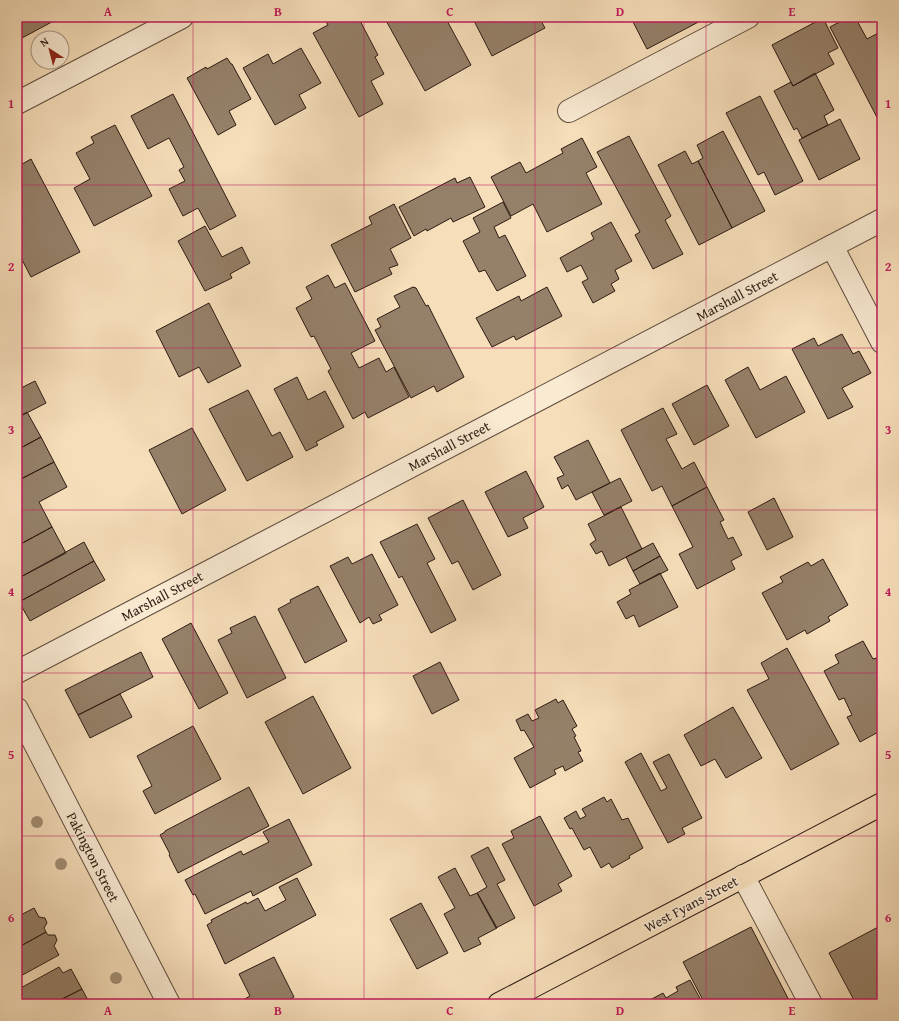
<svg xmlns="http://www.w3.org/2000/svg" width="899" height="1021" font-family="'Gentium Book Plus',serif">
<rect width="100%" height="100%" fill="#f6deba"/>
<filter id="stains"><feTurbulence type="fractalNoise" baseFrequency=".005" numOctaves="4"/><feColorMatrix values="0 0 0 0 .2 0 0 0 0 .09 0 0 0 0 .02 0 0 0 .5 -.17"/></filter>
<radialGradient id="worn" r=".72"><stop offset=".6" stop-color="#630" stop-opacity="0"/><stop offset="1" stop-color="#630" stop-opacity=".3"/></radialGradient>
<path fill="#958069" stroke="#2c1b12" d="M17 17H61L22 38 17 29Z
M326 17H358L378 55 375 57 384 74 371 81 383 104 359 117 313 33 328 25 324 18Z
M384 17H445L471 65 425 91Z
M472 17H539L545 28 492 56Z
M637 17H708L647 49 632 20Z
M849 17H855L867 39 882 31V127L830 27Z
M823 18 838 48 828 53 834 64 793 86 772 45Z
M301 48 321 83 299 95 306 108 275 125 243 68 268 54 273 64Z
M227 58 231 64H232L251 99 229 111 236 125 218 135 187 78 206 67 207 69Z
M815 73 834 110 824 116 828 125 802 138 797 128 794 130 774 91 791 82 793 86Z
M173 94 236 216 210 230 198 208 183 216 169 189 185 181 179 170 184 167 169 138 148 149 131 116Z
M760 96 803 181 775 195 764 172 758 175 726 113Z
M840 119 860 159 819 180 799 140Z
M115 125 152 196 94 226 74 188 90 179 76 153 94 143 91 137Z
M723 131 765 211 732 228 698 161 703 158 697 145Z
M629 136 671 216 665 220 683 254 653 269 635 235 640 232 597 152Z
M582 138 597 167 586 173 602 204 547 232 533 204 511 216 491 177 520 162 526 173 563 153 561 149Z
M685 151 692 164 698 161 732 228 699 245 658 165Z
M31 159 80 252 31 277 17 250V167Z
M470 177 485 207 453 222 451 218 427 231 426 229 414 236 399 207 455 178 457 183Z
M503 202 511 218 494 227 499 238 505 235 526 276 497 291 485 270 479 272 463 241 480 232 473 218Z
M394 204 411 238 390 249 398 265 389 268 392 274 355 292 331 245 372 224 369 217Z
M611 222 632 261 615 270 619 279 611 284 615 291 593 303 582 282 588 279 581 265 567 272 560 258 594 239 591 233Z
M205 226 222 257 242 247 250 263 230 274 232 278 205 291 178 241Z
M328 275 335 288 345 283 375 341 351 353 359 368 379 358 386 372 394 367 409 397 368 418 365 412 353 419 328 371 331 369 314 336 311 337 296 308 312 299 306 287Z
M413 287 416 288 426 306 428 305 464 377 437 392 434 386 411 398 375 330 381 327 377 319 400 307 394 296Z
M547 287 562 316 516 340 514 336 492 347 476 318 519 296 521 301Z
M209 303 241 366 208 383 199 367 179 377 156 331Z
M842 334 853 354 859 351 871 373 842 388 853 407 828 419 792 349 814 338 818 346Z
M748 367 760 390 786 376 805 412 756 438 725 380Z
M297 377 308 400 325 391 344 427 316 442 318 445 306 451 274 389Z
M35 381 46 403 17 418V390Z
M707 385 729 426 694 445 672 404Z
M248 390 272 436 280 432 293 457 247 481 209 409Z
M663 408 677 434 666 439 682 469 694 462 707 487 672 506 662 486 652 491 621 430Z
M27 412 41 437 17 450V418Z
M192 428 226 490 182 514 149 450Z
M41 437 54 462 17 481V450Z
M588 440 610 483 576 500 568 485 562 489 557 478 564 475 554 457Z
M54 462 67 487 39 502 52 527 17 546V481Z
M526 471 544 507 523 518 528 528 508 537 485 492Z
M620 478 632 501 604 515 592 492Z
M707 487 724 520 720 522 728 539 733 537 742 555 731 561 735 569 697 589 679 554 693 547 672 506Z
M774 498 793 537 767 550 748 512Z
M463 500 501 575 473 590 458 561 452 564 428 518Z
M621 507 642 549 609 566 602 551 596 554 590 544 596 540 588 524Z
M417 524 435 559 427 563 456 620 431 633 402 576 399 578 380 542Z
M52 527 66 553 17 579V546Z
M84 542 94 561 19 602 17 597V579Z
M653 543 660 556 633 571 626 557Z
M372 554 398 605 379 615 382 620 373 624 369 617 360 623 330 566 348 557 352 564Z
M660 556 668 570 640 584 633 571Z
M823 559 848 605 828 617 830 621 807 634 805 630 787 640 762 593 783 582 780 577 808 562 811 566Z
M94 561 105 580 30 621 19 602Z
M660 573 678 607 639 627 634 615 626 619 617 602 631 594 629 590Z
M318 586 347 641 305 663 278 609 291 602 290 600Z
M255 616 286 678 247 698 218 640 232 633 230 628Z
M191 623 228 693 199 709 162 639Z
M863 641 873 659 876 658 882 670V730L860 742 847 717 852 715 844 698 839 700 824 671 839 663 835 655Z
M787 648 839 744 791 770 747 690 769 679 761 663Z
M141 652 153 677 78 715 65 690Z
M440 662 459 700 432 714 413 676Z
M120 694 132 717 90 738 78 715Z
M313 696 351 768 303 794 265 722Z
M556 699 558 703 563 700 577 726 572 729 576 736 574 737 581 751 578 752 583 761 565 771 563 766 554 770 556 774 530 788 514 758 534 747 524 730 521 731 516 720 528 714 532 721 539 718 535 710Z
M733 707 762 758 726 778 715 759 701 766 684 735Z
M193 726 221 779 155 814 143 791 152 786 137 756Z
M641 753 661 791 667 788 653 762 669 754 702 818 682 828 685 834 668 843 625 762Z
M249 787 269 826 178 873 169 855 170 854 160 835 165 832V831Z
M604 797 607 802 611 799 622 820 628 818 643 848 629 856 630 858 612 868 609 863 601 868 590 847 584 850 572 828 570 829 564 818 576 811 580 819 586 816 582 809Z
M540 816 572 876 558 884 562 891 534 906 502 844 514 838 511 831Z
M289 819 312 865 253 896 251 891 205 914 195 894 193 895 185 880 241 851 243 855 269 842 263 832Z
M488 847 505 880 497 884 515 918 496 928 477 893 487 887 471 856Z
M455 868 470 896 477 893 478 894 497 928 478 938 481 944 464 952 444 914 455 908 438 877Z
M297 878 316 915 225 964 207 925 212 922 211 920 246 902 247 904 258 898 265 911 286 900 279 887Z
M17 894 22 902 17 905Z
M421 903 448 953 417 969 390 919Z
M34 908 39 917 45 918 47 923 44 928 46 932 17 948V917Z
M882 925V1004H856L829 953Z
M751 927 791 1004H705L683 962Z
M46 932 48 935H55L57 940 54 946 59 955 17 978V948Z
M274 957 294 997 281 1004H245L243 1000 250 996 239 974Z
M59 967 63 973 71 969 82 989 52 1004H17V990Z
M690 980 703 1004H650L648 1001 663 993 666 998 678 991 676 987Z
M82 989 90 1004H52Z
M645 999 648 1004H636L640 1002Z
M297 1000 299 1004H290Z"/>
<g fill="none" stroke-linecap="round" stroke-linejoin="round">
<g stroke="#5e4c3c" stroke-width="24">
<path id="minor" d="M17 103 182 17
M569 111 748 17
M832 246 882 342
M17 672 882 220
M17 709 169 1004
M743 876 811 1004"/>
</g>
<g stroke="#2c1b12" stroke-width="24">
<path id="major" d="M499 1004 882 804"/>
</g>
<use href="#minor" stroke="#f9ead2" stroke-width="22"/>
<use href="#major" stroke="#f6deba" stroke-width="22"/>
</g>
<g fill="#a28e75">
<circle cx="37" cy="822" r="6"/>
<circle cx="61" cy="864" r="6"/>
<circle cx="116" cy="978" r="6"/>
</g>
<path fill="none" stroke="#c2185b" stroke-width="1" stroke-opacity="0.55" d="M193 17V1004M364 17V1004M535 17V1004M706 17V1004M17 185H882M17 348H882M17 510H882M17 673H882M17 836H882"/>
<g text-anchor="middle" stroke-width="3" stroke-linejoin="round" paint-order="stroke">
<g font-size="14" fill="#2c1b12" stroke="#f9ead2">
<text transform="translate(737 296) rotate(-28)" y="5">Marshall Street</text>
<text transform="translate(449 446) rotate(-28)" y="5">Marshall Street</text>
<text transform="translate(162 596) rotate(-28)" y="5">Marshall Street</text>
<text transform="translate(93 857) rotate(63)" y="5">Pakington Street</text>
<text transform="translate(691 904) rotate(-28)" y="5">West Fyans Street</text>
</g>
</g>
<rect width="899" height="1021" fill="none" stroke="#f6deba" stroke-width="44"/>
<g transform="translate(50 50) rotate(324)"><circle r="19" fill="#f9ead2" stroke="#a79785"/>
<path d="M0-3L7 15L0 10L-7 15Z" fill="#8f2418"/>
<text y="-6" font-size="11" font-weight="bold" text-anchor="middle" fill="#2c1b12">N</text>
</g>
<rect x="22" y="22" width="855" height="977" fill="none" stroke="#c2185b" stroke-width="1.5"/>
<g font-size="13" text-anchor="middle" font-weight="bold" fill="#c2185b">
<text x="108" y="16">A</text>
<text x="278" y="16">B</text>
<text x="450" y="16">C</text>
<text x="620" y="16">D</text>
<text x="792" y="16">E</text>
<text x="11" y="108">1</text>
<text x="888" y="108">1</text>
<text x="11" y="271">2</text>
<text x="888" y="271">2</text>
<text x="11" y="434">3</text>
<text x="888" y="434">3</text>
<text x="11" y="596">4</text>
<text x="888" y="596">4</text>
<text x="11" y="759">5</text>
<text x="888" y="759">5</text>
<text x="11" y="922">6</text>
<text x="888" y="922">6</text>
<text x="108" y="1015">A</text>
<text x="278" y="1015">B</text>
<text x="450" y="1015">C</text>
<text x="620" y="1015">D</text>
<text x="792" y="1015">E</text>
</g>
<rect width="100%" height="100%" filter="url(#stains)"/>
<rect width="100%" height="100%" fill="url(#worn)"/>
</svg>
